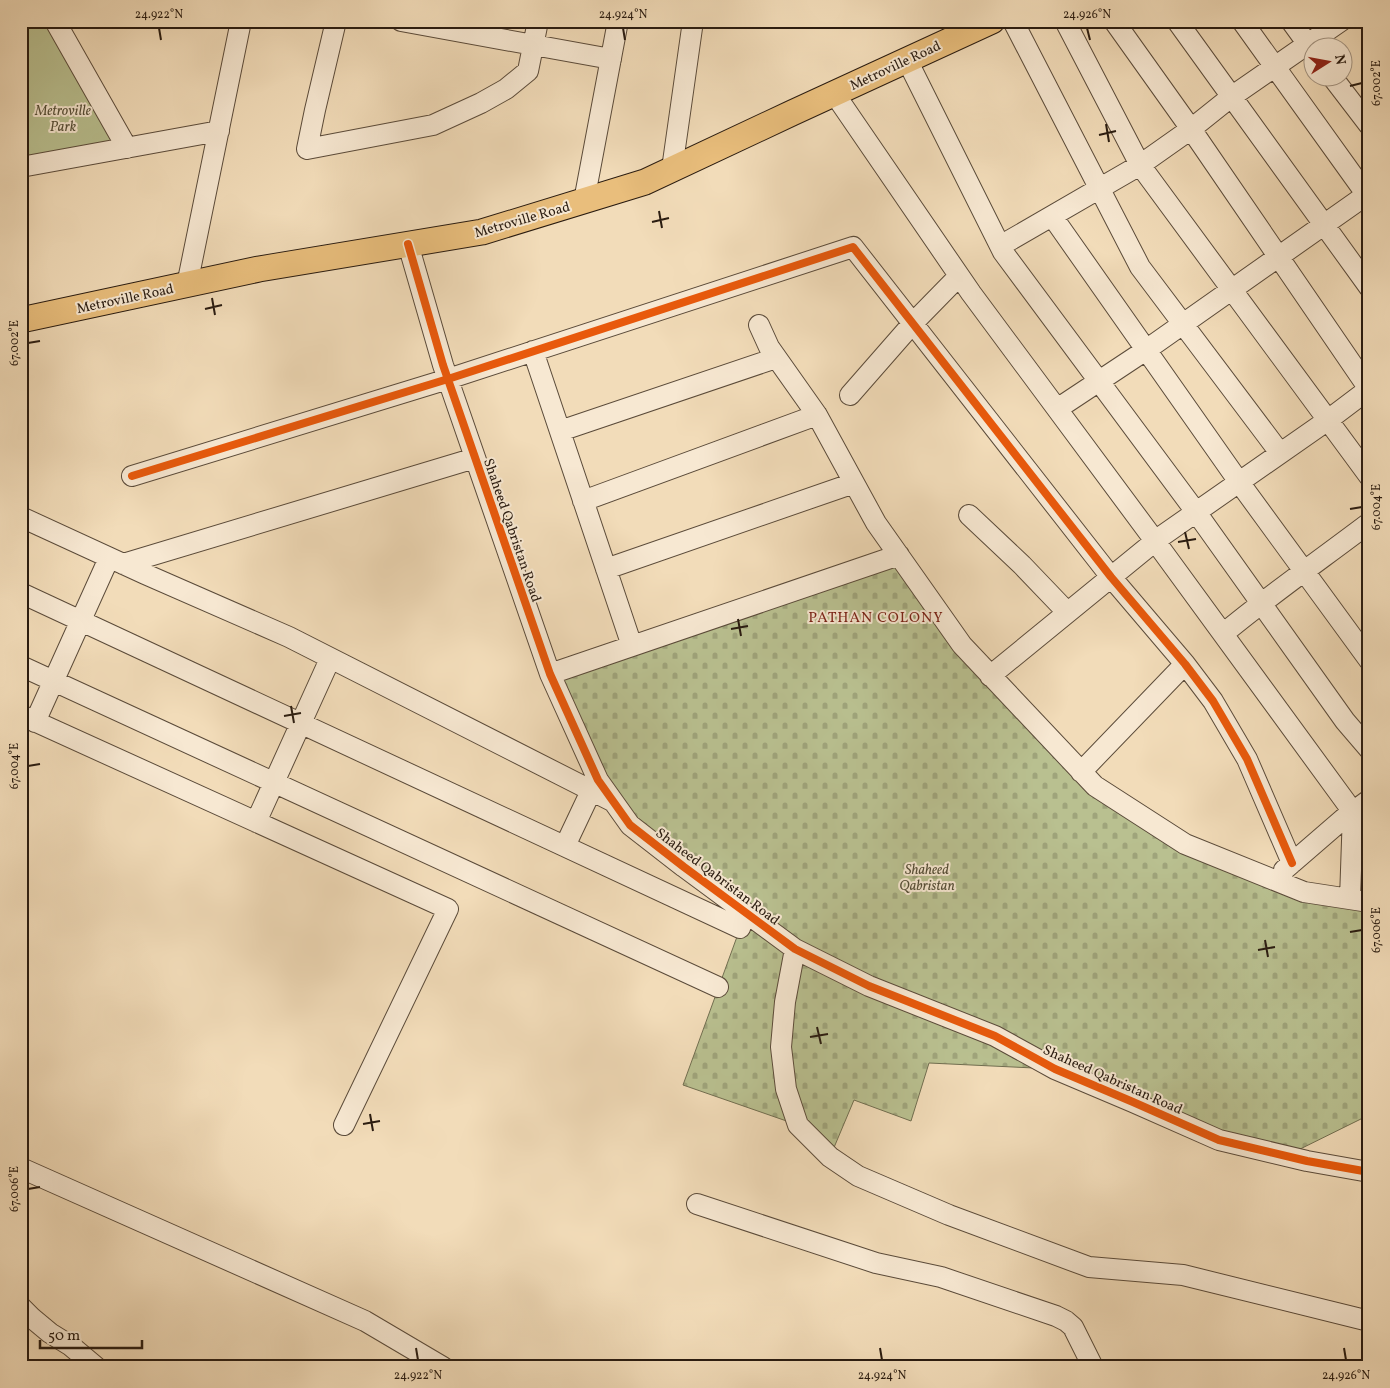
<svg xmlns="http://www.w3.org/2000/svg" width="1390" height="1388" font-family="Vollkorn,serif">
<defs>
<pattern id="cemetery-stones" width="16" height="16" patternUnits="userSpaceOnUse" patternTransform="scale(1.25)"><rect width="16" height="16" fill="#b9c090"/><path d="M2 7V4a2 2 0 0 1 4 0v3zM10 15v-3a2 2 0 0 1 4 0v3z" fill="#9fa47b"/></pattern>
</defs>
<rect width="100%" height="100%" fill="#f2dcb9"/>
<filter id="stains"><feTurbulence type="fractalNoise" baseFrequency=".004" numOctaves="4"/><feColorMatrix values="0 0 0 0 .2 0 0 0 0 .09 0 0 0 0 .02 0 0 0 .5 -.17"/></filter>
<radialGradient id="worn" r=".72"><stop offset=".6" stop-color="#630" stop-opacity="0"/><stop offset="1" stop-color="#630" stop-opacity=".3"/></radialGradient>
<path fill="url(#cemetery-stones)" stroke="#716e50" d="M899 555 962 645 1095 786 1186 844 1369 902V1115L1286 1156 1055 1069 929 1063 911 1121 854 1100 830 1157 798 1125 683 1085 746 912 630 825 552 678Z"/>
<path fill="#b9c090" stroke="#716e50" d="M21 21H55L127 148 30 165 21 150Z"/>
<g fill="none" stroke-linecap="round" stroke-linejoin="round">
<g stroke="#5b4b3a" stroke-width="22">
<path id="minor" d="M55 21 127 148
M336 21 315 110 307 149 433 125 481 103 506 89 528 71 538 21
M401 21 611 59
M1013 21 1140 267 1280 453
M1065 21 1140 165 1369 476
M1114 21 1191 129 1369 389
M1177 21 1369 287
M1242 21 1369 198
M1291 21 1312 50
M907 60 1003 252 1196 512 1345 721 1369 749
M1333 78 1369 125
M834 93 971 293 1155 541 1353 812 1350 899
M21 167 219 131
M672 169 693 21
M584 201 618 21
M1052 216 1239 482 1369 660
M408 244 443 365 550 674 598 780 630 825 684 867 795 949 869 986 995 1036 1055 1069 1133 1102 1219 1140 1307 1161 1369 1172
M1000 246 1140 165 1191 129 1231 97 1341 21
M187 285 241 21
M759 325 769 347 817 415 876 523 962 645 1095 786 1185 844 1304 892 1369 902
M533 351 632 646
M850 395 913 323 959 276
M1057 409 1146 350 1369 193
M560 431 776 358
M132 476 448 379 853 247 1111 577 1185 664 1213 701 1247 759 1292 863
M583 501 817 415
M969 515 1022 565 1067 612
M21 517 145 574 289 637 612 801
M123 564 475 458
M606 569 854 483
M21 593 740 928 745 913
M1223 634C1270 595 1320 560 1369 523
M21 666 718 987
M550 674 899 555
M990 676 1159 538 1328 420 1369 389
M21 715 448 909 344 1125
M35 722 109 558
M1081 772 1185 664
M256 822 330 659
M565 846 591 791
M1284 870 1343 819 1369 800
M795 949 785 1002 781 1047 786 1089 798 1125 830 1157 858 1176 949 1215 1089 1267 1183 1275 1369 1321
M21 1168 365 1321 443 1367
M697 1204 876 1263 941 1277 1056 1316 1066 1321 1073 1327 1093 1367
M21 1307 32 1318 50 1333 71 1346 96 1367"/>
</g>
<g stroke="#291b10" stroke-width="27">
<path id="major" d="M21 320 259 269 482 232 645 182 792 113 992 21"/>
</g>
<use href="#minor" stroke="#f7e8d2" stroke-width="20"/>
<use href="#major" stroke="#e9be7c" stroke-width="25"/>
<g stroke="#f7e8d2" stroke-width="11">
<path id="cycleway" d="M408 244 443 365 550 674 598 780 630 825 684 867 795 949 869 986 995 1036 1055 1069 1133 1102 1219 1140 1307 1161 1369 1172
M132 476 448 379 853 247 1111 577 1185 664 1213 701 1247 759 1292 863"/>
</g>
<use href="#cycleway" stroke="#e8590c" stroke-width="8"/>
</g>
<path fill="none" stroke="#291b10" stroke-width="2" d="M159 28 161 40M623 28 625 40M1087 28 1090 40M1350 86 1362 83M1106 124 1109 142M1099 135 1116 131M659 211 662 228M652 222 669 218M212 298 215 315M205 309 222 305M28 343 40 341M1350 509 1362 507M1185 532 1189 549M1178 542 1196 539M738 619 741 636M731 629 748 626M291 706 294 723M284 716 301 713M28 766 40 764M1350 932 1362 930M1265 940 1268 957M1258 950 1275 947M817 1027 821 1044M810 1037 828 1034M370 1114 373 1131M363 1124 380 1121M28 1189 40 1187M416 1348 418 1360M880 1348 882 1360M1344 1348 1346 1360"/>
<g text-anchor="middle" stroke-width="4" stroke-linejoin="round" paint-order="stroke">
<g font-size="14" fill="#291b10" stroke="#f7e8d2">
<text transform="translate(895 65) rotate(-25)" y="5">Metroville Road</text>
<text transform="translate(522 219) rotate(-16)" y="5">Metroville Road</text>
<text transform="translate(125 298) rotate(-12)" y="5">Metroville Road</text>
<text transform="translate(513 530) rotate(71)" y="5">Shaheed Qabristan Road</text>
<text transform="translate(718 876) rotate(37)" y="5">Shaheed Qabristan Road</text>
<text transform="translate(1113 1079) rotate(24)" y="5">Shaheed Qabristan Road</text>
</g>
<g font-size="14" font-style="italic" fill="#544d36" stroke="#f7e8d2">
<text x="63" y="115">Metroville<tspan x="63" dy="16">Park</tspan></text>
<text x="927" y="874">Shaheed<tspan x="927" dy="16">Qabristan</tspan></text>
</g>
<g font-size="15" letter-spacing="1" fill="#7a1f14" stroke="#f7e8d2">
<text x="876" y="622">PATHAN COLONY</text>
</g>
</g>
<rect width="1390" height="1388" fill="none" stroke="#f2dcb9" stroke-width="55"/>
<g transform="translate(1328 62) rotate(79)"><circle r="24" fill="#f7e8d2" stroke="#a59684"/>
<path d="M0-4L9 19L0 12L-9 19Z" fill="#8f2418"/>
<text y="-8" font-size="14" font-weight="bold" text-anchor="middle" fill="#291b10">N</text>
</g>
<path d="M40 1340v8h102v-8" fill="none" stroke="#291b10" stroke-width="2.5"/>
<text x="48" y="1340" font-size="15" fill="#291b10" stroke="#f7e8d2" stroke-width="4" paint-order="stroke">50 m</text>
<rect x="28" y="28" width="1334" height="1332" fill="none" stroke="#291b10" stroke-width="2"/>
<g font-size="12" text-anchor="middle" fill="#291b10">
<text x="159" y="18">24.922°N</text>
<text x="623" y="18">24.924°N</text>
<text x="1087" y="18">24.926°N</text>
<text transform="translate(1376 83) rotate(-90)" y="4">67.002°E</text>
<text transform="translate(14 343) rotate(-90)" y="4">67.002°E</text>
<text transform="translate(1376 507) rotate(-90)" y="4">67.004°E</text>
<text transform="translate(14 766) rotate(-90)" y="4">67.004°E</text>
<text transform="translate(1376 930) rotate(-90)" y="4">67.006°E</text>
<text transform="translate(14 1189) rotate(-90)" y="4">67.006°E</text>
<text x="418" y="1379">24.922°N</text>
<text x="882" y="1379">24.924°N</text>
<text x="1346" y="1379">24.926°N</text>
</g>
<rect width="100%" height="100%" filter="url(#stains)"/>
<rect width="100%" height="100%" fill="url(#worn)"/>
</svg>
